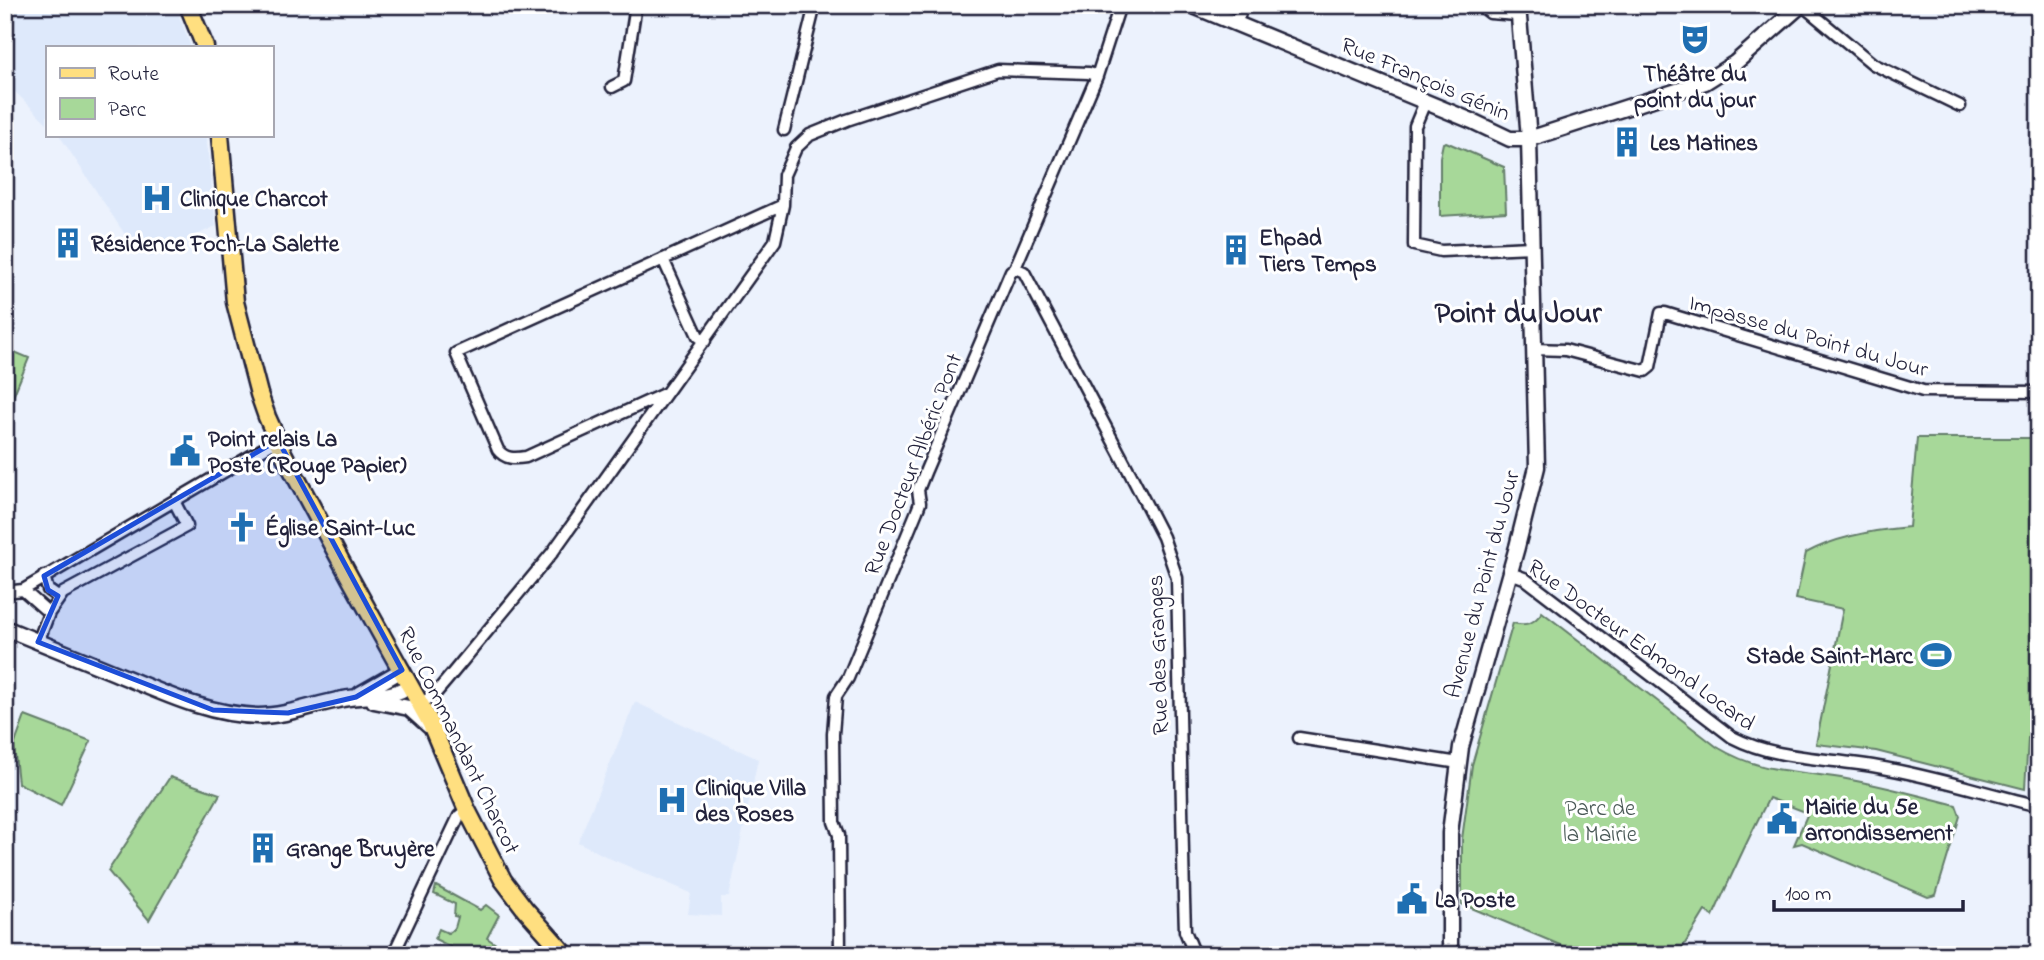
<svg xmlns="http://www.w3.org/2000/svg" width="2044" height="960" font-family="'Indie Flower',sans-serif">
<rect width="100%" height="100%" fill="#ecf2fd"/>
<filter id="ink" filterUnits="userSpaceOnUse"><feTurbulence type="fractalNoise" baseFrequency=".0143" numOctaves="2"/><feDisplacementMap in="SourceGraphic" scale="14" xChannelSelector="R" yChannelSelector="G"/><feConvolveMatrix kernelMatrix="1 2 1 2 8 2 1 2 1" color-interpolation-filters="sRGB"/></filter>
<g filter="url(#ink)">
<path fill="#dee9fb" d="M5 5H175L191 47H47V123L5 82Z
M59 135H206L216 226 150 257 124 233Z
M635 702 758 759 729 897H721V916L688 914 691 893 611 859 578 842Z"/>
<path fill="#a7d899" stroke="#647d6a" stroke-width="2" d="M1446 142 1504 167 1506 212 1440 216V157L1443 143Z
M5 348 29 358 5 416Z
M1917 438H2039V739L2028 738 2025 789 1876 751 1816 744 1843 609 1796 599 1806 553C1837 536 1874 530 1909 527Z
M1542 612 1717 747C1760 773 1793 770 1841 778 1880 785 1918 795 1956 805L1960 816 1936 895 1928 897 1802 843 1794 845 1808 813 1769 798C1749 836 1731 876 1713 916L1705 911 1678 955H1584L1462 904V839L1472 765 1513 623C1526 626 1534 624 1542 612Z
M25 716 91 741 61 805 18 783 14 746Z
M170 777 220 794 149 920 108 871Z
M436 886 480 910 486 905 499 915 487 938 512 955H447L451 947 435 939 439 929 448 933 455 928 458 917 454 916 455 904 434 894Z"/>
<g fill="none" stroke-linecap="round" stroke-linejoin="round">
<g stroke="#22223b" stroke-width="15">
<path id="street" d="M1480 5 1490 13 1517 15
M1802 5 1873 64 1960 106
M1236 24 1243 5
M612 87 624 81 636 5
M1425 102 1415 126 1414 245 1441 251 1532 247
M784 130 815 5
M663 259 698 336 705 341
M1015 268 1024 272 1131 475 1163 537 1177 578 1184 899 1185 931 1195 955
M1533 349 1565 350 1645 371 1650 367 1661 313H1665L1923 391 2039 392
M666 393 526 457C514 459 505 459 498 450L456 353 783 205
M174 501 278 440
M1510 573 1524 578 1732 737C1776 760 1829 758 1878 767 1932 776 1985 793 2039 806
M44 576 48 590 58 597
M23 590 174 501 187 526 63 593 49 613
M5 592 23 590 49 613 38 642
M420 704 434 695 446 681 552 553 775 241 783 205 784 175 796 148 810 135 847 120 998 70 1089 73 1097 76
M1299 738 1459 763
M393 955 459 816 467 810
M840 955 839 835 834 822 833 734 836 696 848 678 917 511 920 503 918 490 926 470 1011 271 1015 268 1097 76 1120 5"/>
</g>
<g stroke="#22223b" stroke-width="19">
<path id="secondary" d="M1191 5 1472 121 1510 139H1529L1705 82 1735 63 1801 5
M5 628C42 643 78 658 115 673 161 692 208 715 258 716 287 716 314 704 343 699 365 694 391 700 410 685
M360 694 402 670
M374 701 409 708 429 726
M1450 955V833L1461 747 1517 547 1537 467 1529 139 1518 5"/>
</g>
<g stroke="#22223b" stroke-width="21">
<path id="primary" d="M188 5 205 47
M220 135 235 302 259 394 267 417 284 455 350 578 430 722 467 810 503 880 525 909 566 955"/>
</g>
<use href="#street" stroke="#fff" stroke-width="10"/>
<use href="#secondary" stroke="#fff" stroke-width="14"/>
<use href="#primary" stroke="#ffdf80" stroke-width="16"/>
</g>
</g>
<path fill="#1d4ed8" fill-opacity="0.2" stroke="#1d4ed8" stroke-width="5" stroke-linejoin="round" d="M278 440 402 670 356 697 288 713 213 710 38 642 58 596 48 590 44 576Z"/>
<defs>
<g id="theatre-bare" transform="scale(2.415)"><path d="M-5-5.5Q0-4 5-5.5V0Q5 5 0 6Q-5 5-5 0ZM-3.3-2.5H-1v1.5H-3.3ZM1-2.5H3.3v1.5H1ZM-2.8 1Q0 5.5 2.8 1Z" fill="#1f6fb2" stroke="#fff" stroke-width="2.5" paint-order="stroke"/></g>
<g id="building-bare" transform="scale(2.415)"><path d="M-4-6H4V6H1V3H-1V6H-4ZM-2.5-4.3h1.7v1.8h-1.7ZM.8-4.3h1.7v1.8H.8ZM-2.5-1h1.7V.8h-1.7ZM.8-1h1.7V.8H.8Z" fill="#1f6fb2" stroke="#fff" stroke-width="2.5" paint-order="stroke"/></g>
<g id="hospital-bare" transform="scale(2.415)"><path d="M-5-5h3v3.5h4V-5h3V5h-3V1.5h-4V5h-3Z" fill="#1f6fb2" stroke="#fff" stroke-width="2.5" paint-order="stroke"/></g>
<g id="civic-bare" transform="scale(2.415)"><path d="M-.6-6.5H3V-4.5H.6V-3L4-1V1h2V6H-6V1h2V-1L-.6-3ZM-1.2 2.5V6h2.4V2.5Z" fill="#1f6fb2" stroke="#fff" stroke-width="2.5" paint-order="stroke"/></g>
<g id="church-bare" transform="scale(2.415)"><path d="M-1.2-6h2.4v3.5h3.3v2.4h-3.3V6h-2.4V-.1h-3.3v-2.4h3.3Z" fill="#1f6fb2" stroke="#fff" stroke-width="2.5" paint-order="stroke"/></g>
<g id="stadium-bare" transform="scale(2.415)"><path d="M0-5a6.5 5 0 1 0 0 10a6.5 5 0 1 0 0-10ZM-3.5-1.8h7v3.6h-7Z" fill="#1f6fb2" stroke="#fff" stroke-width="2.5" paint-order="stroke"/></g>
</defs>
<g fill-rule="evenodd">
<use href="#theatre-bare" x="1695" y="39"/>
<use href="#building-bare" x="1627" y="142"/>
<use href="#hospital-bare" x="157" y="198"/>
<use href="#building-bare" x="68" y="243"/>
<use href="#building-bare" x="1236" y="250"/>
<use href="#civic-bare" x="185" y="451"/>
<use href="#church-bare" x="242" y="527"/>
<use href="#stadium-bare" x="1936" y="655"/>
<use href="#hospital-bare" x="672" y="800"/>
<use href="#civic-bare" x="1782" y="819"/>
<use href="#building-bare" x="263" y="848"/>
<use href="#civic-bare" x="1412" y="899"/>
</g>
<g text-anchor="middle" stroke-width="6" stroke-linejoin="round" paint-order="stroke">
<g font-size="23" font-weight="bold" fill="#22223b" stroke="#fff" text-anchor="start">
<text x="1695" y="81" text-anchor="middle">Théâtre du<tspan x="1695" dy="26">point du jour</tspan></text>
<text x="1650" y="150">Les Matines</text>
<text x="180" y="206">Clinique Charcot</text>
<text x="1259" y="245">Ehpad<tspan x="1259" dy="26">Tiers Temps</tspan></text>
<text x="91" y="251">Résidence Foch-La Salette</text>
<text x="208" y="446">Point relais La<tspan x="208" dy="26">Poste (Rouge Papier)</tspan></text>
<text x="265" y="535">Église Saint-Luc</text>
<text x="1913" y="663" text-anchor="end">Stade Saint-Marc</text>
<text x="695" y="795">Clinique Villa<tspan x="695" dy="26">des Roses</tspan></text>
<text x="1805" y="814">Mairie du 5e<tspan x="1805" dy="26">arrondissement</tspan></text>
<text x="286" y="856">Grange Bruyère</text>
<text x="1435" y="907">La Poste</text>
</g>
<g font-size="23" fill="#22223b" stroke="#fff">
<text transform="translate(1426 78) rotate(23)" y="8">Rue François Génin</text>
<text transform="translate(1809 335) rotate(16)" y="8">Impasse du Point du Jour</text>
<text transform="translate(912 464) rotate(-69)" y="8">Rue Docteur Albéric Pont</text>
<text transform="translate(1481 584) rotate(-75)" y="8">Avenue du Point du Jour</text>
<text transform="translate(1642 644) rotate(36)" y="8">Rue Docteur Edmond Locard</text>
<text transform="translate(1157 655) rotate(-92)" y="8">Rue des Granges</text>
<text transform="translate(460 740) rotate(64)" y="8">Rue Commandant Charcot</text>
</g>
<g font-size="23" fill="#4a5957" stroke="#fff">
<text x="1600" y="815">Parc de<tspan x="1600" dy="26">la Mairie</tspan></text>
</g>
<g font-size="30" font-weight="bold" fill="#22223b" stroke="#fff">
<text x="1518" y="322">Point du Jour</text>
</g>
</g>
<rect width="2044" height="960" fill="none" stroke="#fff" stroke-width="28"/>
<rect x="14" y="14" width="2016" height="932" fill="none" stroke="#22223b" stroke-width="2.5" filter="url(#ink)"/>
<rect x="46" y="46" width="228" height="91" fill="#ffffff" stroke="#a7a7b1" stroke-width="2"/>
<rect x="60" y="68" width="35" height="10" fill="#ffdf80" stroke="#a7a7b1" stroke-width="2"/>
<text x="108" y="80" font-size="21" fill="#22223b">Route</text>
<rect x="60" y="98" width="35" height="21" fill="#a7d899" stroke="#a7a7b1" stroke-width="2"/>
<text x="108" y="116" font-size="21" fill="#22223b">Parc</text>
<path d="M1774 900v10h189v-10" fill="none" stroke="#22223b" stroke-width="3.5"/>
<text x="1785" y="900" font-size="21" fill="#22223b" stroke="#ffffff" stroke-width="5" paint-order="stroke">100 m</text>
</svg>
